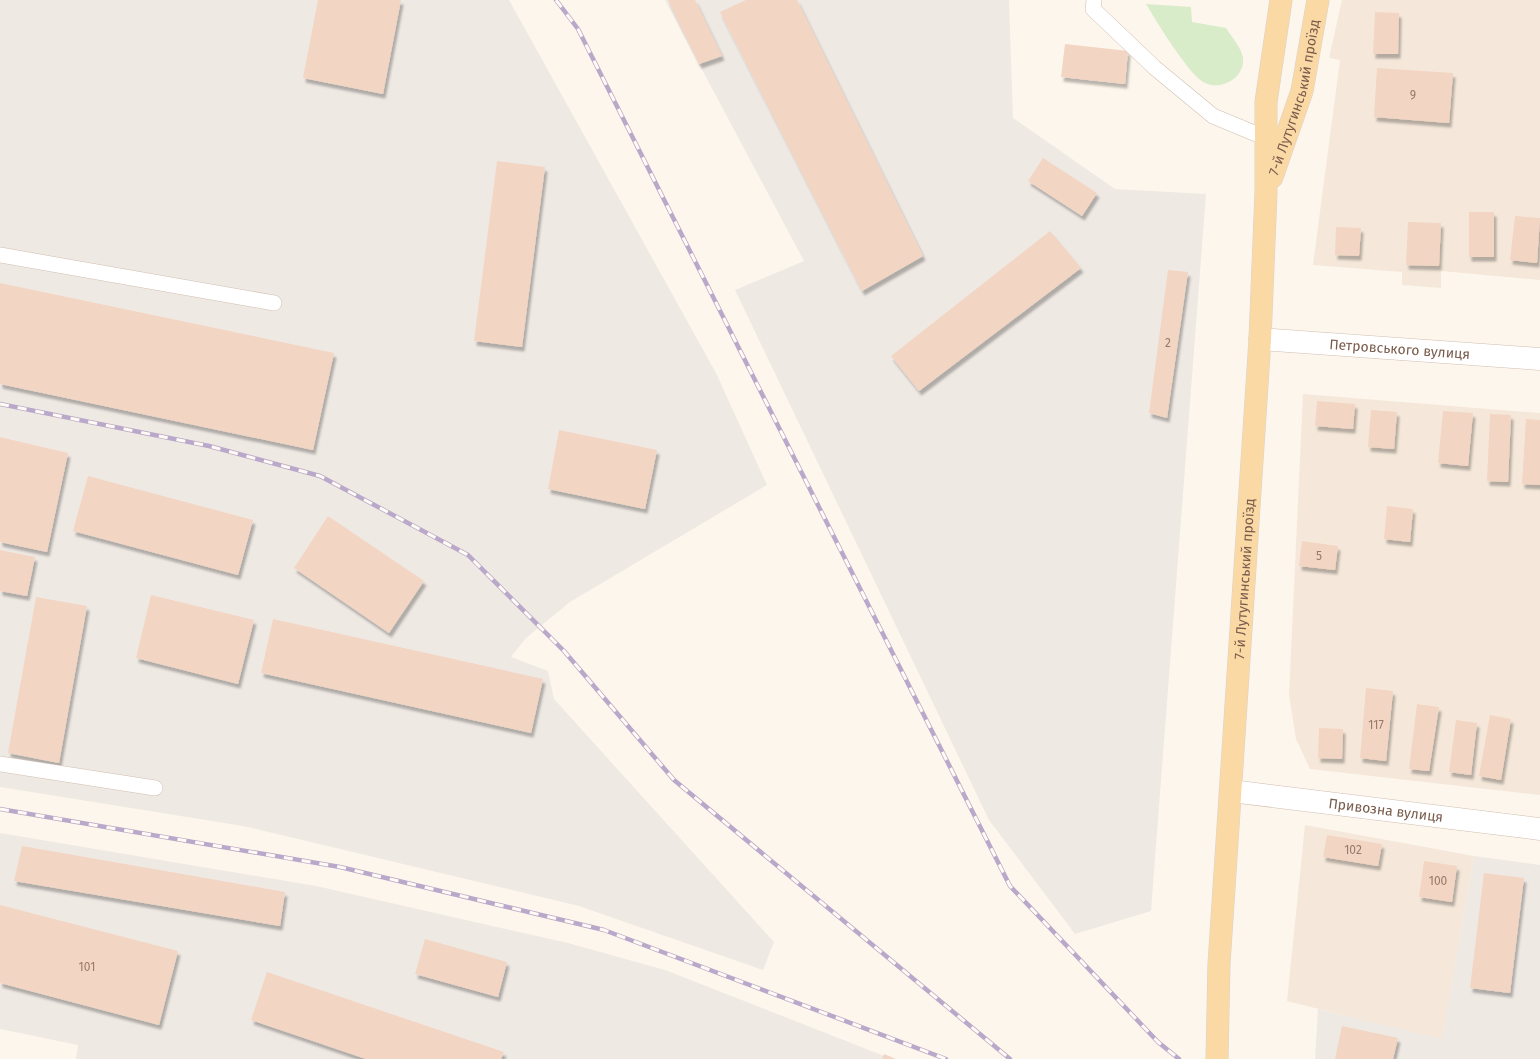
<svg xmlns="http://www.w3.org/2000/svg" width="1540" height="1059" font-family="'Fira Sans',sans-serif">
<defs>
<filter id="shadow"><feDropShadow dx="2.5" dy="4.5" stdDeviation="1" flood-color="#0004"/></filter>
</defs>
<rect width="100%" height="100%" fill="#fdf6ec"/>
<path fill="#f5e8da" d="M1342 0H1540V280L1441 271V288L1402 285V272L1313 265 1340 60 1329 58Z
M1303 394 1540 413V795L1310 769 1296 739 1289 695Z
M1305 825 1474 856 1442 1040 1287 1001Z"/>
<path fill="#efe9e4" d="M0 0H509L716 373 767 485 570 602 526 638 511 657 548 671 554 699 774 942 763 970 579 906 243 826 0 787Z
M665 0H1009L1013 118 1115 189 1206 194 1151 911 1075 934 989 820 735 290 804 261Z
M0 833 316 886 568 943 665 970 892 1059H76L78 1045 0 1029Z
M1474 856 1540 865V1059H1315L1318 1009 1442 1039Z"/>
<path fill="#d8ecc9" d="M1146 4 1191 7 1192 22 1226 28C1231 36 1239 45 1242 54 1249 75 1222 93 1203 82 1188 73 1156 21 1146 4Z"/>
<path fill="#f3d5c3" filter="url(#shadow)" d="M318 0H401L383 94 303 78Z
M668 0H695L722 56 699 64Z
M746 0H797L923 256 862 291 720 12Z
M1375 12 1399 13 1398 54H1373Z
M1065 44 1128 51 1125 84 1061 77Z
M1377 68 1453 73 1449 123 1374 117Z
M1043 158 1097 193 1082 216 1028 181Z
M497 161 545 167 522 347 474 341Z
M1469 212H1494V257H1469Z
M1515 216 1540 218 1537 263 1510 260Z
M1408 222 1441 223 1439 266 1406 265Z
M1336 227 1361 228 1359 256 1335 255Z
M1050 231 1081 268 919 391 891 356Z
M1168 270 1188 272 1167 418 1149 413Z
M0 283 334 353 313 450 0 384Z
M1317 401 1355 404 1353 429 1315 426Z
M1371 410 1397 412 1394 449 1368 447Z
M1443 411 1473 413 1468 466 1438 463Z
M1490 414 1511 415 1508 482 1487 481Z
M1526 419 1540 420V485L1522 484Z
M559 430 657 450 645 509 548 489Z
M0 437 68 453 47 552 0 542Z
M88 476 253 520 238 575 73 531Z
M1387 506 1413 509 1410 542 1384 539Z
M328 516 424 581 389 633 294 568Z
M1302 541 1338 546 1335 570 1299 566Z
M0 550 35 557 27 596 0 591Z
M151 595 254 620 238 684 136 658Z
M36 597 87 606 59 763 8 753Z
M273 619 543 679 531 733 261 673Z
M1366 688 1393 691 1386 761 1360 758Z
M1417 704 1439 707 1429 771 1409 769Z
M1490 715 1511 719 1501 780 1479 776Z
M1456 720 1477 723 1471 775 1449 772Z
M1319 728 1343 729 1342 759 1318 758Z
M1327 835 1382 844 1378 866 1323 857Z
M22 846 285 892 280 926 14 881Z
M1424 861 1457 866 1452 902 1419 897Z
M1484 873 1524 878 1510 993 1470 988Z
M0 905 178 951 159 1025 0 983Z
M425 939 507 962 498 997 415 974Z
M267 972 504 1052 501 1059H366L251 1020Z
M1342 1026 1398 1038 1393 1059H1335Z
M884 1054 896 1059H882Z"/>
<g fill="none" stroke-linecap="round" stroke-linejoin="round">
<g stroke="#d1beb0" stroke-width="16">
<path id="service" d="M1094 0 1093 9 1155 68 1213 116 1266 138
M0 255 274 303
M0 764 155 788"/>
</g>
<g stroke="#d1beb0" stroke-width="23">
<g id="minor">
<path id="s1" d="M1260 339 1540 359"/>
<path id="s2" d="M1231 791 1540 829"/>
</g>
</g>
<g stroke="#dad1cd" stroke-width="23">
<g id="primary">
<path id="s3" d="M1272 177 1302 91 1318 0"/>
<path id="s4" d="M1217 1059 1219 964 1260 339 1266 193V102L1281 0"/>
</g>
</g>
<use href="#service" stroke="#fff" stroke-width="15"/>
<use href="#minor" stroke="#fff" stroke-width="22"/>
<use href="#primary" stroke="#fbd9a5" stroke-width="22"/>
<g stroke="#b9a8c9" stroke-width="4.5">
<path id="rail" d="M556 0 578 29 1010 886 1158 1042 1179 1059
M0 404 209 446 320 476 468 555 564 651 674 780 1010 1059
M0 809 340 867 604 930 946 1059"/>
</g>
<use href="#rail" stroke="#fffaf3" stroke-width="3" stroke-dasharray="9" stroke-linecap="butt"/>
</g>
<g text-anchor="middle" stroke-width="3.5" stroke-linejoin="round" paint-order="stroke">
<g font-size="12" fill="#987a6a">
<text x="1413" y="99">9</text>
<text x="1168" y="347">2</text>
<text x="1319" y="560">5</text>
<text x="1376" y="729">117</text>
<text x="1353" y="854">102</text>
<text x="1438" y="885">100</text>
<text x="87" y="971">101</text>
</g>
<g font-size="14" fill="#7a5c4d" stroke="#fffaf3">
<text dy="5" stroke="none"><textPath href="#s3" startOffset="83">7-й Лутугинський проїзд</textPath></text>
<text dy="5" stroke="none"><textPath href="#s1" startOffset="140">Петровського вулиця</textPath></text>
<text dy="5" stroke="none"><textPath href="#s4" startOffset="481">7-й Лутугинський проїзд</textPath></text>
<text dy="5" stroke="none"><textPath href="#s2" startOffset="156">Привозна вулиця</textPath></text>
</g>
</g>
</svg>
